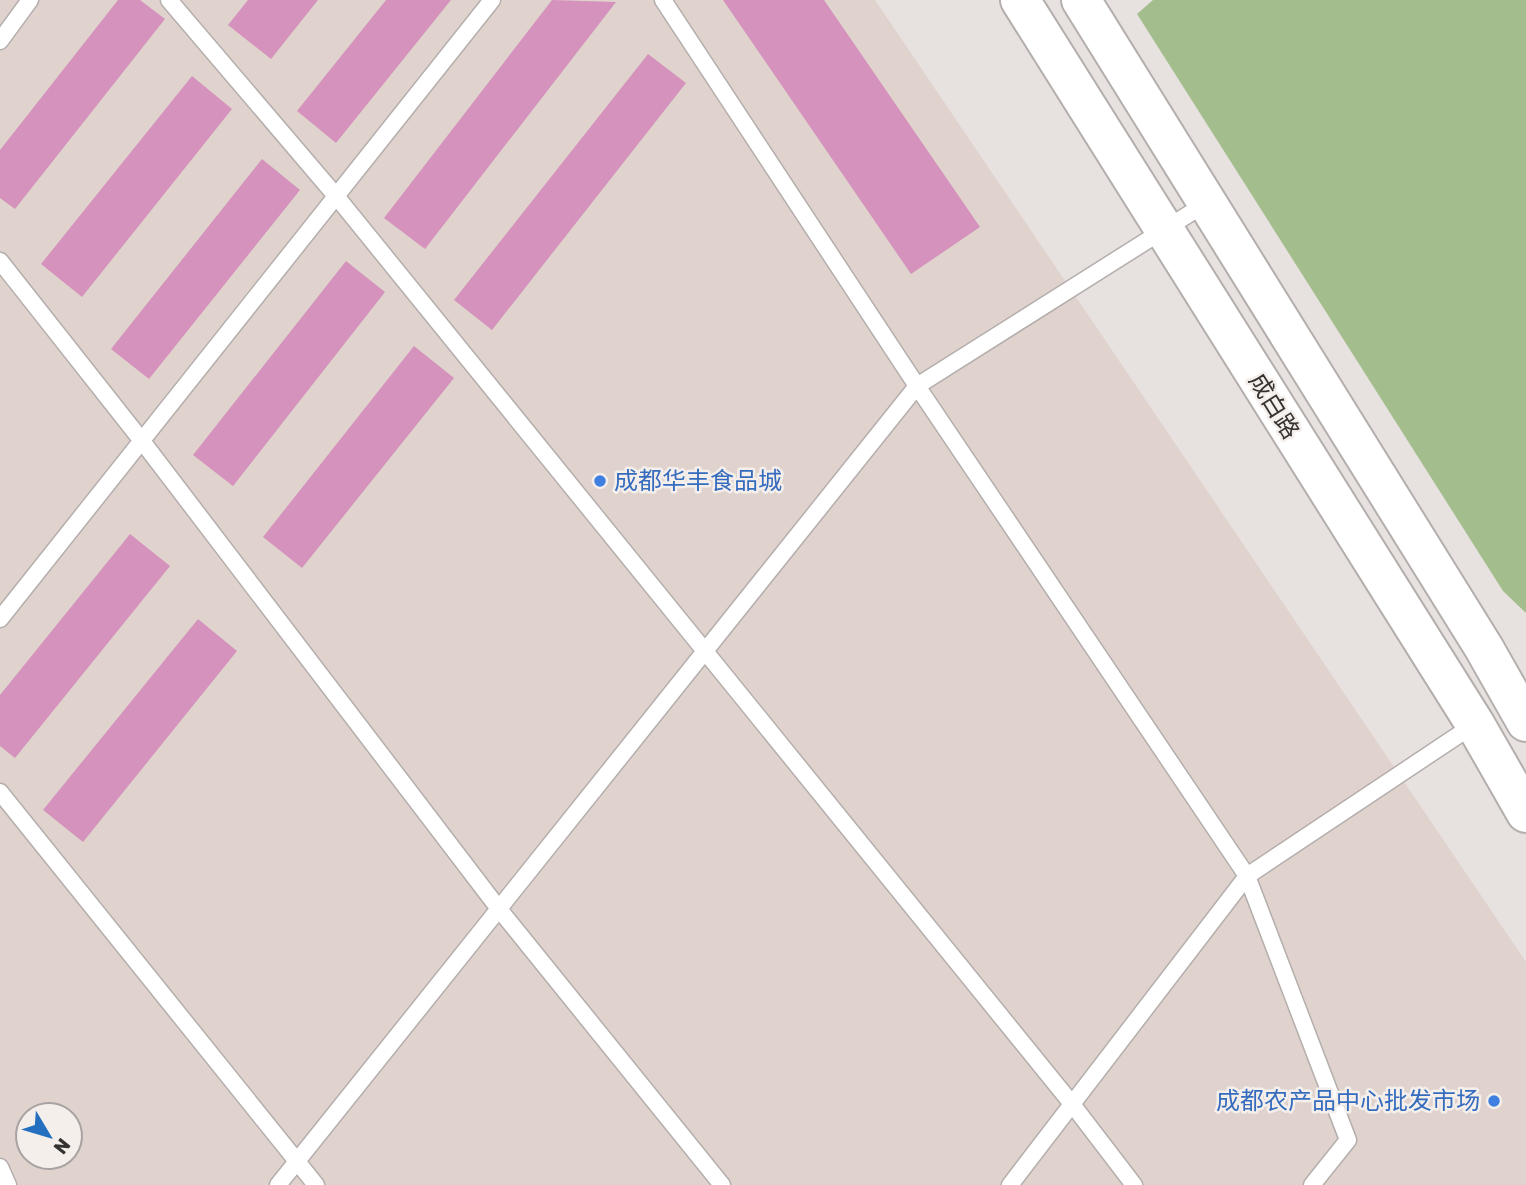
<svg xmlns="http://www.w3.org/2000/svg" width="1526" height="1185" font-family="Rubik,'Noto Sans SC',sans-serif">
<rect width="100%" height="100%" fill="#e7e1df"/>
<path fill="#e0d3ce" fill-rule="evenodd" d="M0 0H875L1526 962V1185H0ZM28 1115H70V1157H28Z"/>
<path fill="#a3be8c" d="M1153 0H1526V613L1503 591 1137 14Z"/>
<path fill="#d492bc" d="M118 0H140L165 19 15 209 0 198V150Z
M248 0H318L271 59 228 25Z
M386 0H451L336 143 297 111Z
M552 0 616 2 425 249 384 218Z
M723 0H824L980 227 911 274Z
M648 54 686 83 492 330 454 300Z
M192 76 232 109 82 297 41 264Z
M262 159 300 190 149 379 111 349Z
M346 261 385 292 233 486 193 455Z
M414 346 454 378 302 568 263 537Z
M130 534 170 566 15 758 0 746V695Z
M198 619 237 651 83 842 43 810Z"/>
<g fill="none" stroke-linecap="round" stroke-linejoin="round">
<g stroke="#b4aeac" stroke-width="19">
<path id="lane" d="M169 0 336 196 1072 1104 1134 1185
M663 0 917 386 1247 876 1348 1140 1312 1185
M0 41 30 0
M0 261 142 441 499 909 722 1185
M0 619 492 0
M0 792 316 1185
M0 1167 8 1185
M278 1185 917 386 1208 202
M1010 1185 1247 876 1475 724"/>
</g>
<g stroke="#b4aeac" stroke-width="42">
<path id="secondary" d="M1020 0 1475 724 1526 813
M1081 0 1484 648 1526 722"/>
</g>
<use href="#lane" stroke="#fff" stroke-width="16"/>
<use href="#secondary" stroke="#fff" stroke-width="38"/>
</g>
<g fill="#3f7fe0" stroke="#f5efec" stroke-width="2.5">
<circle cx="600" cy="481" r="7"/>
<circle cx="1494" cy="1101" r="7"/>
</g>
<g text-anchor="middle" stroke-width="5" stroke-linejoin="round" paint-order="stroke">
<g font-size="24" fill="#353232" stroke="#f5efec">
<text transform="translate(1274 406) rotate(58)" y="8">成白路</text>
</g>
<g font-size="24" fill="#366cbe" stroke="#f5efec" text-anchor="start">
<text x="614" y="489">成都华丰食品城</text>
<text x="1480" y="1109" text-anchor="end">成都农产品中心批发市场</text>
</g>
</g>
<g transform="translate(49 1136) rotate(128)"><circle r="33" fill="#f5efec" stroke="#a8a3a2" stroke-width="2"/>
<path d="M0-5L12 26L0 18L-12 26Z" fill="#246fbf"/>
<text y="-10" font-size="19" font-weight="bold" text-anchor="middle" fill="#353232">N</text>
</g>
</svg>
